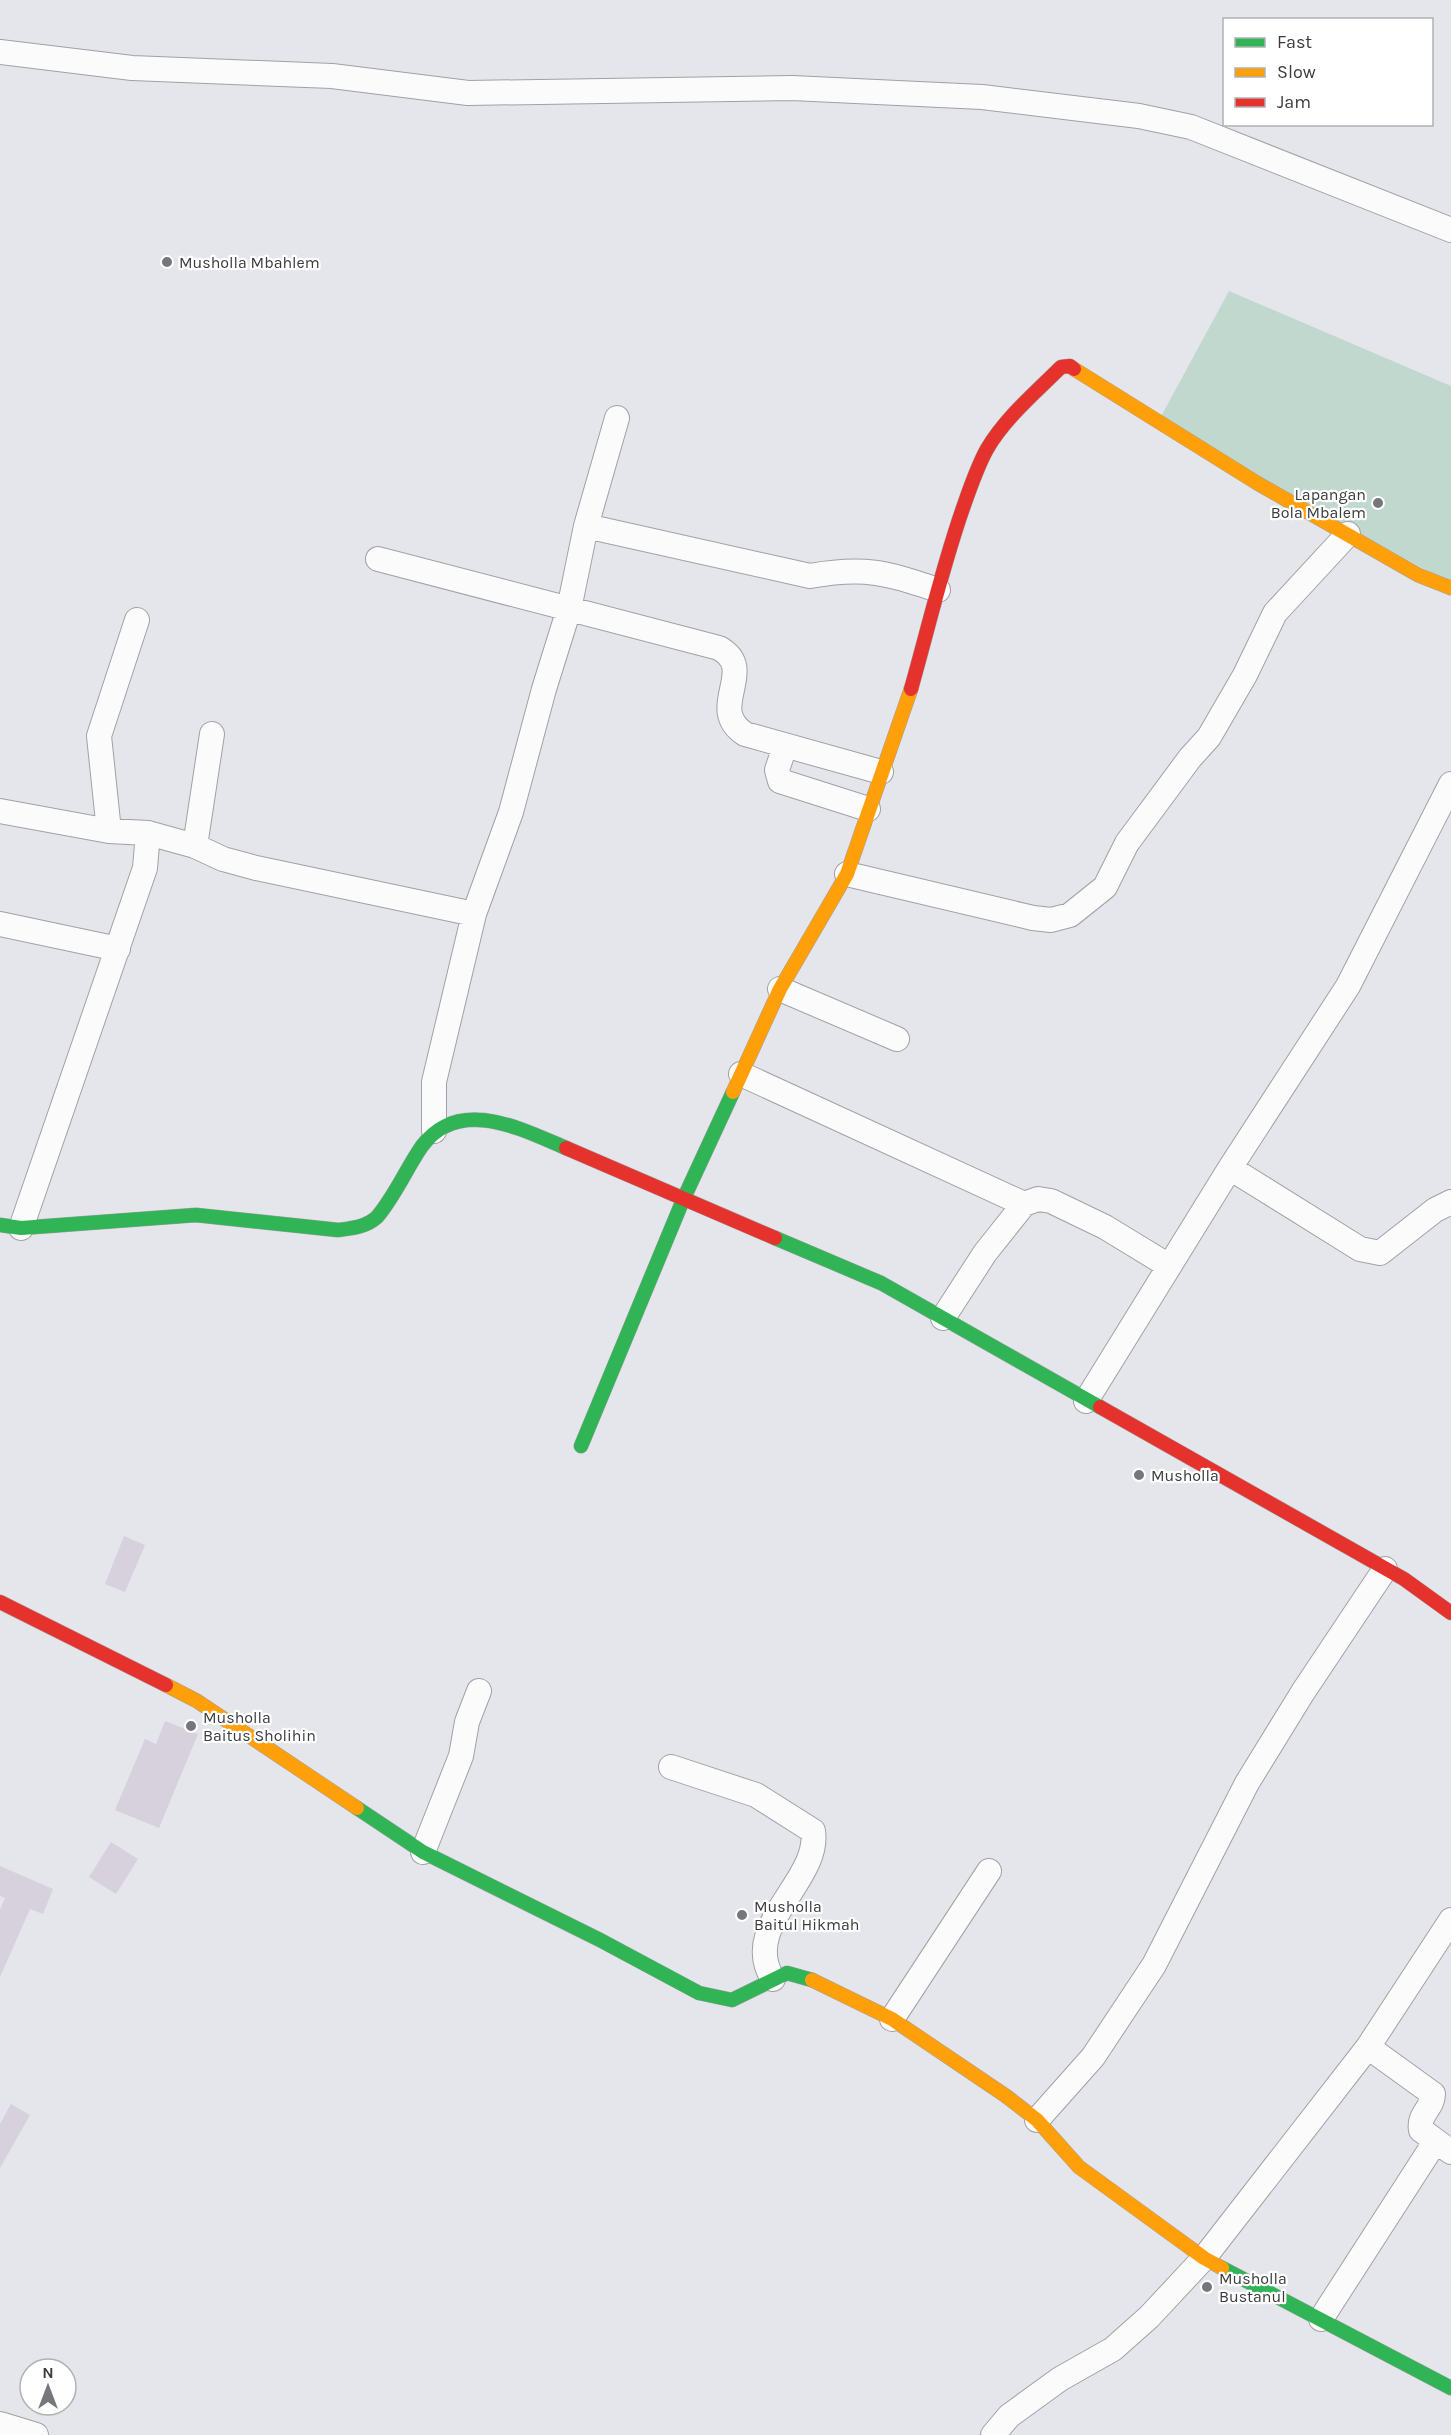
<svg xmlns="http://www.w3.org/2000/svg" width="1451" height="2435" font-family="Karla,sans-serif">
<rect width="100%" height="100%" fill="#e5e6eb"/>
<path fill="#c1d8ce" d="M1229 291 1451 386V584L1158 422Z"/>
<path fill="#d6d1dd" d="M124 1536 145 1545 125 1592 105 1584Z
M165 1721 198 1734 159 1828 115 1810 145 1739 156 1744Z
M111 1842 138 1859 116 1894 89 1877Z
M0 1866 53 1889 43 1914 30 1909 0 1977V1910L5 1898 0 1896Z
M11 2104 30 2115 0 2168V2124Z"/>
<g fill="none" stroke-linecap="round" stroke-linejoin="round">
<g stroke="#a1a1a5" stroke-width="26">
<path id="street" d="M0 52 132 68 332 76 468 93 792 88 982 97 1139 116 1191 127 1451 230
M586 526 810 576C866 566 886 573 938 590
M378 559 719 648C759 670 705 708 745 734L881 772
M785 746 777 770 780 781 868 809
M0 811 109 831 148 833 145 868 21 1228
M109 831 99 736 137 620
M148 833 195 846 223 859 256 868 474 914
M195 846 212 734
M847 874 1033 918 1051 920 1070 915 1105 887 1127 843 1190 758 1209 737 1245 675 1275 613 1348 534
M0 924 118 949
M780 989 897 1039
M741 1074 1024 1204 1038 1199 1051 1201 1105 1227 1169 1266
M434 1131V1082L474 914 511 812 544 689 569 609 586 526 617 418
M1230 1168 1360 1249 1380 1253 1435 1210 1451 1202
M943 1318 985 1253 1024 1204
M1086 1401 1230 1168 1348 986 1451 784
M671 1767 756 1795 813 1831C821 1880 739 1926 773 1979
M423 1852 461 1756 467 1722 479 1691
M892 2019 989 1871
M1368 2047 1433 2094C1433 2108 1418 2114 1421 2130L1451 2152
M1037 2120 1093 2057 1154 1965 1247 1783 1303 1692 1385 1569
M1321 2319 1435 2142
M0 2424 36 2435
M993 2435 1009 2416 1060 2379 1113 2349 1149 2317 1204 2258 1368 2047 1451 1920"/>
</g>
<g stroke="#a1a1a5" stroke-width="15">
<path id="fast" d="M0 1225 21 1228 196 1215 338 1230C353 1228 366 1227 377 1217 395 1196 406 1169 422 1146 459 1096 521 1129 566 1148
M775 1238 881 1283 1100 1407
M581 1446 683 1200 733 1092
M357 1808 423 1852 600 1940 699 1993 732 2000 787 1973 812 1980
M1222 2268 1451 2388"/>
</g>
<g stroke="#a1a1a5" stroke-width="15">
<path id="slow" d="M1074 369 1257 483 1418 575 1451 588
M733 1092 780 989 847 874 911 689
M166 1685 197 1701 357 1808
M812 1980 892 2019 1006 2096 1037 2120 1079 2167 1204 2258 1222 2268"/>
</g>
<g stroke="#a1a1a5" stroke-width="15">
<path id="jam" d="M911 689C928 629 942 568 963 508 970 488 977 467 987 449 1005 418 1036 392 1061 367L1070 366 1074 369
M566 1148 775 1238
M1100 1407 1404 1579 1451 1613
M0 1602 166 1685"/>
</g>
<use href="#street" stroke="#fbfbfc" stroke-width="24"/>
<use href="#fast" stroke="#30b455" stroke-width="14"/>
<use href="#slow" stroke="#ff9f0a" stroke-width="14"/>
<use href="#jam" stroke="#e5322d" stroke-width="14"/>
</g>
<g fill="#76777b" stroke="#fff" stroke-width="2">
<circle cx="167" cy="262" r="6"/>
<circle cx="1378" cy="503" r="6"/>
<circle cx="1139" cy="1475" r="6"/>
<circle cx="191" cy="1726" r="6"/>
<circle cx="742" cy="1915" r="6"/>
<circle cx="1207" cy="2287" r="6"/>
</g>
<g text-anchor="middle" stroke-width="4.5" stroke-linejoin="round" paint-order="stroke">
<g font-size="16" fill="#3a3b3e" stroke="#fff" text-anchor="start">
<text x="179" y="268">Musholla Mbahlem</text>
<text x="1366" y="500" text-anchor="end">Lapangan<tspan x="1366" dy="18">Bola Mbalem</tspan></text>
<text x="1151" y="1481">Musholla</text>
<text x="203" y="1723">Musholla<tspan x="203" dy="18">Baitus Sholihin</tspan></text>
<text x="754" y="1912">Musholla<tspan x="754" dy="18">Baitul Hikmah</tspan></text>
<text x="1219" y="2284">Musholla<tspan x="1219" dy="18">Bustanul</tspan></text>
</g>
</g>
<rect x="1223" y="18" width="210" height="108" fill="#ffffff" stroke="#b0b1b2" stroke-width="1.5"/>
<rect x="1235" y="38" width="30" height="9" fill="#30b455" stroke="#b0b1b2" stroke-width="1.5"/>
<text x="1277" y="48" font-size="18" fill="#3a3b3e">Fast</text>
<rect x="1235" y="68" width="30" height="9" fill="#ff9f0a" stroke="#b0b1b2" stroke-width="1.5"/>
<text x="1277" y="78" font-size="18" fill="#3a3b3e">Slow</text>
<rect x="1235" y="98" width="30" height="9" fill="#e5322d" stroke="#b0b1b2" stroke-width="1.5"/>
<text x="1277" y="108" font-size="18" fill="#3a3b3e">Jam</text>
<g transform="translate(48 2387)"><circle r="28" fill="#ffffff" stroke="#b0b1b2" stroke-width="1.5"/>
<path d="M0-4.5L10 22L0 15L-10 22Z" fill="#76777b"/>
<text y="-9" font-size="16" font-weight="bold" text-anchor="middle" fill="#3a3b3e">N</text>
</g>
</svg>
